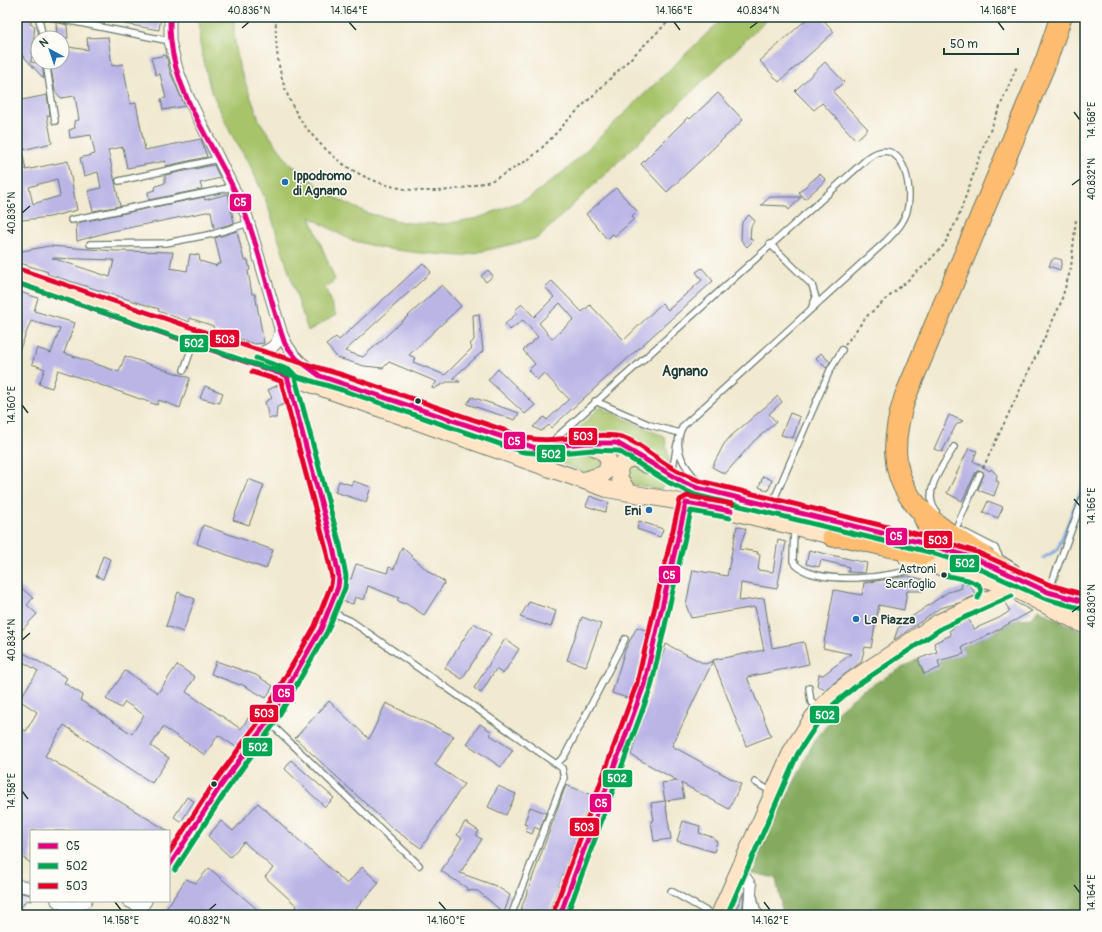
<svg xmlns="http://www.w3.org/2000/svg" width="1102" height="932" font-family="Pangolin,sans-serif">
<rect width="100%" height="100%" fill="#fdfcf7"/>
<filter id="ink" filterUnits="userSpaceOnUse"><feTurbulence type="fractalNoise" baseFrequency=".025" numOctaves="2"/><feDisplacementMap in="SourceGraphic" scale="8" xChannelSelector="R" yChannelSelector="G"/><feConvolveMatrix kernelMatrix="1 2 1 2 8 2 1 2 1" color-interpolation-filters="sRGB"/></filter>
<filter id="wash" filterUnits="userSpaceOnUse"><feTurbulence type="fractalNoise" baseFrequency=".012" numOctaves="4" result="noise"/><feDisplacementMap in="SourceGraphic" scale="16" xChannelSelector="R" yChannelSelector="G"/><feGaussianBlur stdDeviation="0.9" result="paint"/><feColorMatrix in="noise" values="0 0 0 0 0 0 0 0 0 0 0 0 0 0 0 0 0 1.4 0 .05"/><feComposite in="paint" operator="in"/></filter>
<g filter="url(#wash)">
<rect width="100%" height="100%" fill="#f1e9d0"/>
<path fill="#a7c46b" stroke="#638050" d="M199 17H234V36L239 66 260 122 289 163 330 195 367 213 407 223 445 224 478 218 529 198 567 169 724 17H770L538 238 462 256 420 253 381 248 348 239 310 217 335 280 325 288 336 315 308 331 267 203 251 167 230 132 210 88 200 44Z
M600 407 665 437 670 466 635 446 606 434 566 441Z
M556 453H594L602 457 601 470 586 473 561 463Z
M639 464 666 483 660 490 632 484 626 480 625 467Z"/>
<path fill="#85aa5f" stroke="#52744a" d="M1038 609 1085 634V915H783L776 878 749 872 815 740 839 710 863 690 918 659 940 668 938 661 963 654 962 647 992 633 1018 619 1032 618Z"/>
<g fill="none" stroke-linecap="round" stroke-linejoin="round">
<path stroke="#75a6e0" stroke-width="3" d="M1043 558 1057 550 1059 546 1085 480"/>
</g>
<g id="blocks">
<path fill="#bbb5e6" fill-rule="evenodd" d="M17 17H33L30 24 35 26 31 62 42 64 44 79 17 49Z
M127 17H161L159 30 125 24Z
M809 17H821L834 32 779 82 760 61Z
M56 22 67 25 68 38H57Z
M108 37 112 66 123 64 130 104 136 103 145 150 201 139 207 157 165 166 166 161 127 168 123 147 108 150 120 206 93 211 88 191 101 188 98 172 84 176 80 158 95 154 91 135 70 138 69 130 75 128 74 121 79 120 75 96 61 98 55 91 50 62H62V46L88 50 87 38Z
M166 55 170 72 185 106 163 110 161 99 166 98 160 74 156 75 151 58Z
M825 62 844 82 833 92 868 129 856 140 822 103 814 110 795 91Z
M718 93 743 120 667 192 641 164 688 117 690 119Z
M47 95 50 115 47 116 52 143 22 150 26 170 68 161 77 210 50 217 22 220 17 195V101ZM57 179 60 196 33 204 29 187Z
M214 165 220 178 200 183 202 189 149 200 148 192 155 190 156 186 165 183V175Z
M820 174 826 180 805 199 799 192Z
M616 188 637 211 632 216 634 219 615 236 613 234 607 239 586 214Z
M228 194 234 223 214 229 211 211 108 232 77 241 76 223 204 197 205 200Z
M770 197H801L789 210 786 206 761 205Z
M749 215 755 221 751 226 750 238 753 241 747 247 741 240 742 222Z
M237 231 244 260H248L250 270 248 271 252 294H255L264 343 254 344 234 337 214 331 213 326 190 318 189 322 158 311 159 309 47 274 48 272 17 262V252L49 246 116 251 173 252 170 268 187 271 190 254 199 255 200 261 217 266V264H221L215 238ZM52 258 114 260 110 277Z
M1055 258 1062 260 1060 270 1049 266 1052 260Z
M423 263 431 272 345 351 363 357 442 285 461 306 409 355 415 358 413 362 445 375 472 348 470 344 474 340 473 315 479 314 483 351 453 378 460 382H447L433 389 432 387 437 382 389 362 383 368 364 366 338 358 326 345 336 337 339 340Z
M702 268 713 281 551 428 549 425 541 431 533 427 544 417 547 420 569 399 544 373 537 380 528 370 535 364 523 350 538 337 523 320 510 330 505 324 517 313 515 310 522 304 534 317 554 297 545 287 552 281 582 312 590 305 624 340 662 303 668 310 702 280 696 272ZM560 303 574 319 552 339 539 323Z
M488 270 493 276 486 282 481 276Z
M17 291 38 298 34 311 75 323 64 353 119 372 125 356 190 378 180 408 159 400 157 405 58 370 52 388 39 384 45 369 32 364 37 348 51 353 60 329 31 321 17 356Z
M821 353 830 362 826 368 816 358Z
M498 369 535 405 525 414 488 380Z
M282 383 287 403 277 407 276 418H269L265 402 272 398 268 390Z
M205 386 223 393 219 403 200 398Z
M778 396 782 402 769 414 776 422 754 441 725 474 712 467 724 444 731 436Z
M472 397 519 413 515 420 467 404Z
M790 413 800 417 793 438 781 435Z
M949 415 963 421 956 425 942 452 934 449Z
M969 448 977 451 973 461 990 471 991 469 997 475 996 481 999 482 994 496 978 490 984 474 980 470 976 472 962 501 947 493Z
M763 476 772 480 768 491 759 487Z
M248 479 264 485 249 525 233 520Z
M339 481 351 485 353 481 371 487 366 502 335 492Z
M590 496 609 503 605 512 586 506Z
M988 501 1003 507 998 518 983 512Z
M639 521 663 529 660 537 637 529Z
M203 525 273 550 266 569 197 544Z
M737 526 746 529 739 549 758 552 757 554H760L758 570 773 572 778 540 786 542 777 589 741 583 739 601 764 598 772 648 804 642 809 664 747 677 771 736 746 746 713 660 764 650 755 607 691 618 686 605 693 570 727 576Z
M402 547 429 572 445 582 424 615 405 603 404 604 397 600 399 598 368 586 364 600 355 597 353 604 342 601 349 579H351L356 564 387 573 389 567 394 569Z
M809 550 867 563 865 573 848 572 849 567 821 560 819 567 806 564Z
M103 556 110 559 103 579 96 576Z
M908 576 922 579 923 591H907L904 610 879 605 871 648 865 647 861 662 826 689 817 686 819 674 823 675 851 654 823 648 834 590 862 595 864 583Z
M964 583 970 585 976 595 959 603 940 608 894 640 898 628 908 622 907 620 948 592 962 588 961 585Z
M17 584 33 598 27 605 37 614 22 630 17 625Z
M178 592 195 599 183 632 166 626Z
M1013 599 1017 603 1032 611 992 633 962 647 964 654 938 661 940 668 924 674 918 659 937 652 934 643 951 635 949 631 959 624 969 620 974 629 999 618 1010 611 1005 603Z
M529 602 556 611 551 627 520 617Z
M582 617 601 624 586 666 567 660Z
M474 623 491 634 462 679 445 668Z
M637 627 648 631 630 699 612 693 625 650Z
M505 639 519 649 503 674 496 669 481 693 474 688Z
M666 644 705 664 713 661 672 746 741 784 729 809 681 783 684 798 665 801 662 783 678 781 631 755Z
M17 649 67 678 64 683 83 695 80 700 132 734 144 715 125 702 121 708 106 699 125 671 158 693 177 665 195 677 186 692 241 729 249 717 259 719 239 749 218 735 205 755 163 727 151 746 169 758 152 783 64 725 45 756 168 831H31V863L17 854V726L26 731 37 712 19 700 38 671 17 658Z
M216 661 256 675 273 686 266 698 241 684 240 685 211 674Z
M329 701 369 739 386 703 454 736 435 765 464 784 421 848 392 828 295 738Z
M480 724 492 732 490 735 513 750 501 767 467 744Z
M291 760 334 798 325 807 285 769Z
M566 785 592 795 548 915H519Z
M498 786 516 794 506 815 488 807Z
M187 797 194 801 181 822 174 817Z
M665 801 671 839 654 841 651 821 654 820 651 803Z
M258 803 347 884 362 867 379 883 350 915H298L293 910 297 906 265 877 273 868 244 842 230 857 208 836 221 821 233 831Z
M530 807 546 813 540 830 535 827 532 834 525 831 527 825 524 824Z
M683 821 700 826 699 833 713 837 717 842 714 852 677 841Z
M465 822 479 831 476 836 482 839 460 873 496 886 510 895 504 913 478 891 466 890 467 888 441 871 462 838 457 835Z
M209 868 264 915H162L186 879 196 883Z
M17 892 31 895V901L26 900 17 914Z
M744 892 742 915H733Z"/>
</g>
</g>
<g filter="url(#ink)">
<use href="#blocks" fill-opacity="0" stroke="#68796b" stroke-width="1"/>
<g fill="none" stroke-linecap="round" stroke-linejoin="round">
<g stroke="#68796b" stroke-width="8">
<path id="lane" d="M42 17 39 19 43 38
M50 17 170 41
M46 62 55 121
M119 181 218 159
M71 220 233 187
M90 244 166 243 213 234 249 223
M770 244 812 285 816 298 811 309
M184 370 193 344
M595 401 650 425 680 433
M549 444 868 158C902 132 914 187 907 211 904 223 894 233 886 241L683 426C671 448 684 467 700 483
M672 473 677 444
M772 504 830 370 842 350
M936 511C921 492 944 464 954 447
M956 528 980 474
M794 529 793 561C809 588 899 578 923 565
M958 529 995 548 1000 558 1016 568 1018 575
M1049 590 1085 493
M329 611 351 621 562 768 564 778 512 913
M809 688 811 702 820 708
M268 721 373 822 419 865
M557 763 564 757 625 639
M755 782 772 792
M671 891 713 915
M754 897 757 910 761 915"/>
</g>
<g stroke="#68796b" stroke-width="13">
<path id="street" d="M170 17V41L177 69 188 97 246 214 282 335C288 350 297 361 310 369
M253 356C267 351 280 347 280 330
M169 866 220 787 268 721 321 629 338 587 339 577 333 547 297 416 287 376V366
M739 869 751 886 749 915
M17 885 31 888
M57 901C67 907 76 909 86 901
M128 901 141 908
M137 915 146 901
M560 915 644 685 664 603 686 503"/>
</g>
<g stroke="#68796b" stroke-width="18">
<path id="secondary" d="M17 276 253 356 344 383 525 445C555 453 585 439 615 443 628 445 640 455 650 462 666 472 681 482 698 488L931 545 976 559 1048 592 1061 595 1085 609
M305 382 607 489 721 509 844 539
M584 480 604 474C616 458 601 447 585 445
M629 493 620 479 619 467 625 461 634 458 647 465
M907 558 1007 585 1085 626
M719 915 792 750 813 717 829 699 852 680 939 622 1013 588 1016 582"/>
</g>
<g stroke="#68796b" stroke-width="23">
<path id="highway" d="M833 536H846L922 554C930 551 933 548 935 540L924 517
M1004 571C931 520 872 500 905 397L1046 61 1061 17"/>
</g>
<path stroke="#68796b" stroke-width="2" stroke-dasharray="3 3" stroke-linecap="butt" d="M276 17C274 74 288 116 331 154 369 189 426 199 475 185 481 183 489 182 495 179 506 173 518 166 529 159 544 148 560 128 574 114 607 82 640 49 673 17
M845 345 866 317 925 265 944 245 958 218 982 150 1017 66
M983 468 1060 305 1071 268 1076 219"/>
<use href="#lane" stroke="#fff" stroke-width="5.5"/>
<use href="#street" stroke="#fff" stroke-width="11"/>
<use href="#secondary" stroke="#ffe4c6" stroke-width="16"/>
<use href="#highway" stroke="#febc70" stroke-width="21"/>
<g stroke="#fdfcf7" stroke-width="8">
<path id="bus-1" d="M170 17C170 25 170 33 171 41 176 101 225 160 246 216 262 258 270 302 285 344L297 359 320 376 536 448 585 443H617L685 483 698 488 931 545 976 559 1048 592 1085 602
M17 283 287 376 333 547 339 577 338 587 321 629 268 721 220 787 169 866
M560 915 644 685 686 503 731 511"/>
</g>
<g stroke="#fdfcf7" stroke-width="8">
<path id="bus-2" d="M17 283 251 363 342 390 523 452 548 454 593 450 618 451 670 483 695 495 929 552 973 566 1046 599 1083 609
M944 575 968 580 979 585 981 591 978 598
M175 870 226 791 274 724 327 632 345 588 346 576 340 545 294 374 290 370 256 358
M567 915 651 687 691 511 730 518
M727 915 798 753 819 721 834 704 856 686 942 628 1012 596"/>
</g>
<g stroke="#fdfcf7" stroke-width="8">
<path id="bus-3" d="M19 269 255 349 346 376 527 438C557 444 586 432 616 436 631 438 642 448 654 456 668 466 684 475 700 481L933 538 979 553 1050 585 1085 595
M169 853 214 783 262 717 315 626 331 585 332 577 326 549 281 381 252 372
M553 913 637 683 680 500 687 496 732 504"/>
</g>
<use href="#bus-1" stroke="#e5007d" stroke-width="5"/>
<use href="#bus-2" stroke="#00a651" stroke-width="5"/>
<use href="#bus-3" stroke="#e4002b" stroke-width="5"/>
</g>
</g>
<path fill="none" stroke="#1f3d34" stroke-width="1.5" d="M349 22 356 30M674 22 680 30M998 22 1004 30M242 28 249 22M750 28 758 22M1074 112 1080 120M1072 185 1080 179M22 213 30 206M22 405 28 413M1074 499 1080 506M1072 612 1080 606M22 640 30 633M22 791 28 799M1074 885 1080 893M115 902 121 910M439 902 446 910M764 902 770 910M209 910 216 904"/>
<g fill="#1f6fb2" stroke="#fdfcf7" stroke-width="1.5">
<circle cx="285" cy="182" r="4"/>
<circle cx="649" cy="510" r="4"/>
<circle cx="856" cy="619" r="4"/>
</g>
<g fill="#1f3d34" stroke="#fdfcf7" stroke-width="1.5">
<circle cx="418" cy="401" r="3.5"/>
<circle cx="944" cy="575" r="3.5"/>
<circle cx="214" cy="784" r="3.5"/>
</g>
<g text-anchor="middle" stroke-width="3" stroke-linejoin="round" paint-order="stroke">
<g font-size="12" fill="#1f3d34" stroke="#fdfcf7" text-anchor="end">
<text x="936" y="573">Astroni<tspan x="936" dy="15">Scarfoglio</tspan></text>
</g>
<g font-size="13" font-weight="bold" fill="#1f3d34" stroke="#fdfcf7" text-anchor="start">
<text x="293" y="180">Ippodromo<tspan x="293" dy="15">di Agnano</tspan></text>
<text x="641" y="515" text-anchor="end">Eni</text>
<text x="864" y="624">La Piazza</text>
</g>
<g font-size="14" font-weight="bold" fill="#1f3d34" stroke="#fdfcf7">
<text x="685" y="376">Agnano</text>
</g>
</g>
<g stroke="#fdfcf7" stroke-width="1.5">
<rect x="229" y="193" width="23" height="19" rx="4" fill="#e5007d"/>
<rect x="209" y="329" width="31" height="19" rx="4" fill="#e4002b"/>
<rect x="179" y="334" width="30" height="19" rx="4" fill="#00a651"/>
<rect x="568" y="427" width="30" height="19" rx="4" fill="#e4002b"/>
<rect x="503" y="431" width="23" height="19" rx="4" fill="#e5007d"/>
<rect x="536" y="444" width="30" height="19" rx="4" fill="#00a651"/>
<rect x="885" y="527" width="23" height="19" rx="4" fill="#e5007d"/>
<rect x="923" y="530" width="30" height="19" rx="4" fill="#e4002b"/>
<rect x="949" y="554" width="31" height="19" rx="4" fill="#00a651"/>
<rect x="658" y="565" width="23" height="19" rx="4" fill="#e5007d"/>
<rect x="272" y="684" width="23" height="19" rx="4" fill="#e5007d"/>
<rect x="249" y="704" width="30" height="19" rx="4" fill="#e4002b"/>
<rect x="809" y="705" width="31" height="19" rx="4" fill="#00a651"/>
<rect x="242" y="737" width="31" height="20" rx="4" fill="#00a651"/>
<rect x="602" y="769" width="31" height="19" rx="4" fill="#00a651"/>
<rect x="589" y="793" width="23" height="20" rx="4" fill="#e5007d"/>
<rect x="569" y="817" width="31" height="20" rx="4" fill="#e4002b"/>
</g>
<g font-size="11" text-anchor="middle" font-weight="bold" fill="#fff">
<text x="240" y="206">C5</text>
<text x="225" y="343">503</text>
<text x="194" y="347">502</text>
<text x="583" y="440">503</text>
<text x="514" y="445">C5</text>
<text x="551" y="458">502</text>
<text x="896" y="540">C5</text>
<text x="938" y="544">503</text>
<text x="965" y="567">502</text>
<text x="669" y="579">C5</text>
<text x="284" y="697">C5</text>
<text x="264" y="717">503</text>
<text x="825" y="719">502</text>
<text x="258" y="751">502</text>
<text x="617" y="782">502</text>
<text x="601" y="807">C5</text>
<text x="584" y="831">503</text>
</g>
<rect width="1102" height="932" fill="none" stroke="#fdfcf7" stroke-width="44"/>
<rect x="30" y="830" width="140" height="72" fill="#fdfcf7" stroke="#a4b0a9"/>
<rect x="38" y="843" width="20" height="6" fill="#e5007d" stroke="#a4b0a9"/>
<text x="66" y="850" font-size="12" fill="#1f3d34">C5</text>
<rect x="38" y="863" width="20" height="6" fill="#00a651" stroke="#a4b0a9"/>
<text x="66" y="870" font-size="12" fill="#1f3d34">502</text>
<rect x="38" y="883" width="20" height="6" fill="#e4002b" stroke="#a4b0a9"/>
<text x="66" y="890" font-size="12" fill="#1f3d34">503</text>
<g transform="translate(50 50) rotate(320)"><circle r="19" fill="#fdfcf7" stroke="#a4b0a9"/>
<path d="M0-3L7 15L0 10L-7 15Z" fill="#1f6fb2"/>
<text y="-6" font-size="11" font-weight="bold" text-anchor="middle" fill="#1f3d34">N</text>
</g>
<path d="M944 48v6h74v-6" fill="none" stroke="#1f3d34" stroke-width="2"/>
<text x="950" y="48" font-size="12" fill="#1f3d34" stroke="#fdfcf7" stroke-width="3" paint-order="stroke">50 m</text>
<rect x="22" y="22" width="1058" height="888" fill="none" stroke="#1f3d34" stroke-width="1.5"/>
<g font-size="10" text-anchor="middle" fill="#1f3d34">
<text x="249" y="14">40.836°N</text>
<text x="349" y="14">14.164°E</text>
<text x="674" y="14">14.166°E</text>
<text x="758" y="14">40.834°N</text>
<text x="998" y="14">14.168°E</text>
<text transform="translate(1091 120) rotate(-90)" y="4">14.168°E</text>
<text transform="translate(1091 179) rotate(-90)" y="4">40.832°N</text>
<text transform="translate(11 213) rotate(-90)" y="4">40.836°N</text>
<text transform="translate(11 405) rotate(-90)" y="4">14.160°E</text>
<text transform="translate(1091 506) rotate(-90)" y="4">14.166°E</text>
<text transform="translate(1091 606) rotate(-90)" y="4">40.830°N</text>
<text transform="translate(11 640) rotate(-90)" y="4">40.834°N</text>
<text transform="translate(11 791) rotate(-90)" y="4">14.158°E</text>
<text transform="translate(1091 893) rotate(-90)" y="4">14.164°E</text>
<text x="121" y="924">14.158°E</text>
<text x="209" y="924">40.832°N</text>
<text x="446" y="924">14.160°E</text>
<text x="770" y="924">14.162°E</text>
</g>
</svg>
